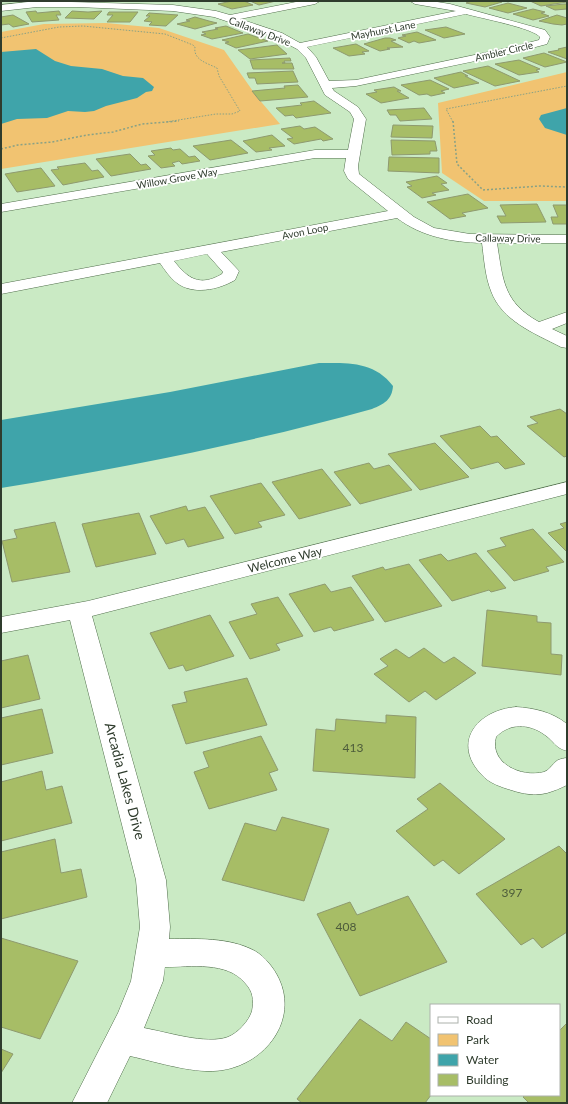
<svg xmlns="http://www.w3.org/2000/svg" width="568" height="1104" font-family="Lato,sans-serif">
<rect width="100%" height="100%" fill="#caeac4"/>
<path fill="#f1c371" d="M106 23 159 28 224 50 257 97 280 124 1 169V32L44 24Z
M567 72V201H484L442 173 438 103Z"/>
<path fill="#3fa4aa" d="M36 49 55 61 71 66 102 69 123 76 143 78 154 87 152 91 146 92 137 98 106 106 94 111 85 112 68 111 47 118 17 119 1 124V52Z
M567 108V135L545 128 539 119 541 115Z
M319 363C348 363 374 361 393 386 392 400 384 404 372 409 250 443 126 467 1 488V420L170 392Z"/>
<path fill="#a7bd66" stroke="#8e9a6f" d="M232 1H244L253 5 232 9 218 4Z
M250 1H276L259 5Z
M472 1H499L502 2 485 7 466 3Z
M530 1H567V2L541 6Z
M508 3 527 8 508 13 489 8Z
M564 4H567V9L555 10 546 6Z
M533 9 545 12 541 13 549 16 533 20 513 14Z
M36 11 37 13 59 11 61 15H56L59 20 32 22 26 12Z
M72 11 88 12 102 11 94 19 65 18Z
M109 12H138L130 22H107L113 15H107Z
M149 13 178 15 166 26 149 25 152 22 144 21 150 16H146Z
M13 15 29 24 13 27 9 24 1 25V17Z
M557 15 567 18V24L562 25 553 24 539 21Z
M195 17 209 21 217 23 195 29 177 24 190 21 186 20Z
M226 26 243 33 212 39 201 35 206 34 202 32 218 29 215 28Z
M446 27 465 34 444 38 425 30Z
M417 32 436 40 419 43 414 41 409 43 398 38 406 36 402 35Z
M248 34 268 41 236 48 225 43 229 42 222 40Z
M385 38H390L396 40 391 41 403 47 387 48 390 49 380 51 364 44Z
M356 44 369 51 362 52 365 54 349 56 333 48Z
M277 45 287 54 250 59 238 50Z
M567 47V59L548 52 559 50 558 49Z
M544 53 567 62 545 67 523 58Z
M290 58 291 61H284L285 63H282H292L294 69H253L250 60Z
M519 60 540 69 536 70 539 72 519 75 495 64Z
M488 66 520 81 495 86 463 71Z
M293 71 298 82 257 84 255 78H249L247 73Z
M461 72 468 76H465L479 83 454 88 434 78Z
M430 80 449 89 441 91 445 93 431 96 427 94 419 95 401 85Z
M298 85 308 97 260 101 252 91 285 88 284 86Z
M394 87 401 91H397L409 98 381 103 366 94 377 92 374 90Z
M314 101 331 113 296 118 293 115 285 116 276 108 302 105 300 103Z
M424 108 432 119 400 121 396 115H390L387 110Z
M393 125 433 126 432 138 391 137Z
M300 126 304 129 315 127 333 139 323 141 321 139 294 144 287 139 293 138 281 129Z
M272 135 285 146 269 148 272 150 256 152 243 141Z
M231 140 248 153 210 160 193 146Z
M391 140 435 141 437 151H430V154L392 155Z
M171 148 173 150 180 149 189 157 195 156 200 161 182 164 179 161 172 163 175 166 161 168 148 156 155 155 151 151Z
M130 154 141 165 146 164 151 169 111 176 96 159Z
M389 157 439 158V173L388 171Z
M85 163 92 171 98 170 104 177 63 185 51 170 59 169 57 167Z
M41 168 55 186 17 192 5 174Z
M437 176 447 183 441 184 449 190 432 193 436 195 422 198 407 187 412 186 406 182Z
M468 194 488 208 462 213 466 216 450 219 427 202Z
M537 204 546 222 501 223 497 216H506L500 205Z
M553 205H567V224H553L551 217H558Z
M560 409 567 414V456L564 457 527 426 538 423 530 417Z
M480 426 491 437 497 436 525 464 505 469 498 462 471 469 440 436Z
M435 443 469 477 420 490 388 454Z
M369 463 374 469 389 465 412 490 360 504 334 472Z
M322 469 351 505 299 519 272 482Z
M261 483 285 515 258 522 262 527 235 534 210 496Z
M186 506 188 511 205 507 224 538 188 547 184 539 166 544 150 516Z
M139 513 156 554 96 567 82 524Z
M55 522 70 572 12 582 2 541 17 538 14 530Z
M567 522V552L548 533 564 528 560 524Z
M533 529 564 562 546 567 549 571 514 581 487 551 506 546 500 538Z
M476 553 506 588 491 592 489 590 452 601 419 560 441 554 448 561Z
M409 564 442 606 385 622 352 576 383 567 385 570Z
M325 584 331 592 351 587 374 620 334 631 331 627 314 632 289 594Z
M278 597 303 636 276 644 280 650 250 659 229 622 257 614 251 604Z
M487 610 537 616V622L551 623V654L562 655 561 675 482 666Z
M210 615 234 656 186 671 183 665 169 669 150 633Z
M424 648 444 663 454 657 476 673 436 700 425 691 409 702 374 674 388 666 380 659 396 649 409 658Z
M28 655 40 699 1 708V661Z
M247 678 267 725 186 744 172 705 187 702 184 692Z
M42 709 53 753 1 765V718Z
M386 715 416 717 415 778 313 771 316 729 335 731 336 719 386 723Z
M261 736 278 770 269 773 277 790 209 809 194 772 209 767 203 752Z
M42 771 46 790 62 786 72 823 1 841V782Z
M440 783 505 839 459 874 443 860 434 866 396 831 428 809 417 799Z
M282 817 329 829 304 901 222 880 245 823 276 831Z
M55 839 61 873 81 869 87 897 1 919V852Z
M559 846 567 854V932L542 948 533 938 521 945 476 894Z
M408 896 447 962 360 996 317 914 350 902 357 915Z
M1 938 78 961 40 1039 1 1027Z
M360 1019 392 1041 406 1022 431 1039V1095L425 1103H302L297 1099Z
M567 1023V1103H529L523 1097 525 1095H559V1031Z
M1 1049 13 1054 1 1073Z"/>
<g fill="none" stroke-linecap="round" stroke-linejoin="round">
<g stroke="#516e4c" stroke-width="1">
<path id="minor" d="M37 1 173 5 216 11 230 15 301 1H320L315 4 240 19 282 33 300 43 456 11 415 4 410 1H431L450 4 545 30 550 37 547 44 513 53 356 86 332 88 334 91 358 107 366 119 358 166 359 174 414 217 434 228 470 234 567 235V243H497C503 280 503 302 539 322L567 312V323L552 329 567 336V348L561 347C534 333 502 321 491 291 485 276 484 258 482 243 452 242 422 237 397 218L221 252 239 271 235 280C218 290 193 295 177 283 170 278 165 270 160 263L1 294V284L388 211 348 179 344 171 346 158H315L1 212V204L315 150H348L354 119 350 112 325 95 306 58 297 49 274 37 214 17 173 11 77 7H37L1 11V5ZM466 14C480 18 533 28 540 37L539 40 512 47 356 80 329 81 316 57 307 47ZM207 254 223 272 222 274C200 287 188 279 174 261Z
M567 482V494L92 616 166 880 170 927 169 939C197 939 229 937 255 951 265 957 274 968 279 979 298 1020 266 1063 223 1070 197 1075 157 1062 130 1056L107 1103H72L118 1013 131 981 140 927 136 880 70 620 1 633V617L88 601ZM165 967C191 967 227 961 245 983 253 991 254 1000 252 1011 249 1021 238 1033 228 1037 206 1045 167 1032 144 1028L163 981Z
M516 707C534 708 552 712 567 724V751C554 747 555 742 545 735 529 723 509 723 496 737 489 763 521 778 544 772 550 770 552 764 558 760 561 759 564 758 567 758V785C561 788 554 791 547 793 535 796 523 794 511 790 501 787 489 783 482 775 451 743 477 710 516 707Z"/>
</g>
<path stroke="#89a185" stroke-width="1" stroke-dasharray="1.5 1.5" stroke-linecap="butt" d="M1 38 59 27 83 26 165 34 193 45 195 47C193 60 207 63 217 68L219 76 240 111 232 114H216L166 122
M453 122 446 109 567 86"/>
<path stroke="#89a185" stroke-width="1.5" stroke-dasharray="2 2" stroke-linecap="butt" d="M453 121 457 164 483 190 540 186 567 187
M1 149 18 145 52 142 87 135 113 132 142 124 179 121"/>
<use href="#minor" fill="#fff" fill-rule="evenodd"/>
</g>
<g text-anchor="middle" stroke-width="3.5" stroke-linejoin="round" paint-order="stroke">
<g font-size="10" fill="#2f3c2d" stroke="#fff">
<text transform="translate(383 30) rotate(-11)" y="4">Mayhurst Lane</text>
<text transform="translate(260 31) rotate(21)" y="4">Callaway Drive</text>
<text transform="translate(504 51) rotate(-13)" y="4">Ambler Circle</text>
<text transform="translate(177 178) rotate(-10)" y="4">Willow Grove Way</text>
<text transform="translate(305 231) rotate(-11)" y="4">Avon Loop</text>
<text transform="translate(508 238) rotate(1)" y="4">Callaway Drive</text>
</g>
<g font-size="12" fill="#2f3c2d" stroke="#fff">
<text transform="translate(285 560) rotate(-14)" y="4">Welcome Way</text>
</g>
<g font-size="12" fill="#4d5c3b">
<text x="353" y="752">413</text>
<text x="512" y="897">397</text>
<text x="346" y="931">408</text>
</g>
<g font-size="14" fill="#2f3c2d" stroke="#fff">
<text transform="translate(125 781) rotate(75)" y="5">Arcadia Lakes Drive</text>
</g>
</g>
<rect width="568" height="1104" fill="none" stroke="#2f3c2d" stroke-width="4"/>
<rect x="430" y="1004" width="130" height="92" fill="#ffffff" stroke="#acb1ab"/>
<rect x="438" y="1017" width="20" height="6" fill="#ffffff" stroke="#acb1ab"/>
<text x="466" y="1024" font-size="12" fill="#2f3c2d">Road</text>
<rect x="438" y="1034" width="20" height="12" fill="#f1c371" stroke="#acb1ab"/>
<text x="466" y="1044" font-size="12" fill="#2f3c2d">Park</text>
<rect x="438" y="1054" width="20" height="12" fill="#3fa4aa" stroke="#acb1ab"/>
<text x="466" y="1064" font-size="12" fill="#2f3c2d">Water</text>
<rect x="438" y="1074" width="20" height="12" fill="#a7bd66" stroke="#acb1ab"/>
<text x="466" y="1084" font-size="12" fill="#2f3c2d">Building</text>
</svg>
